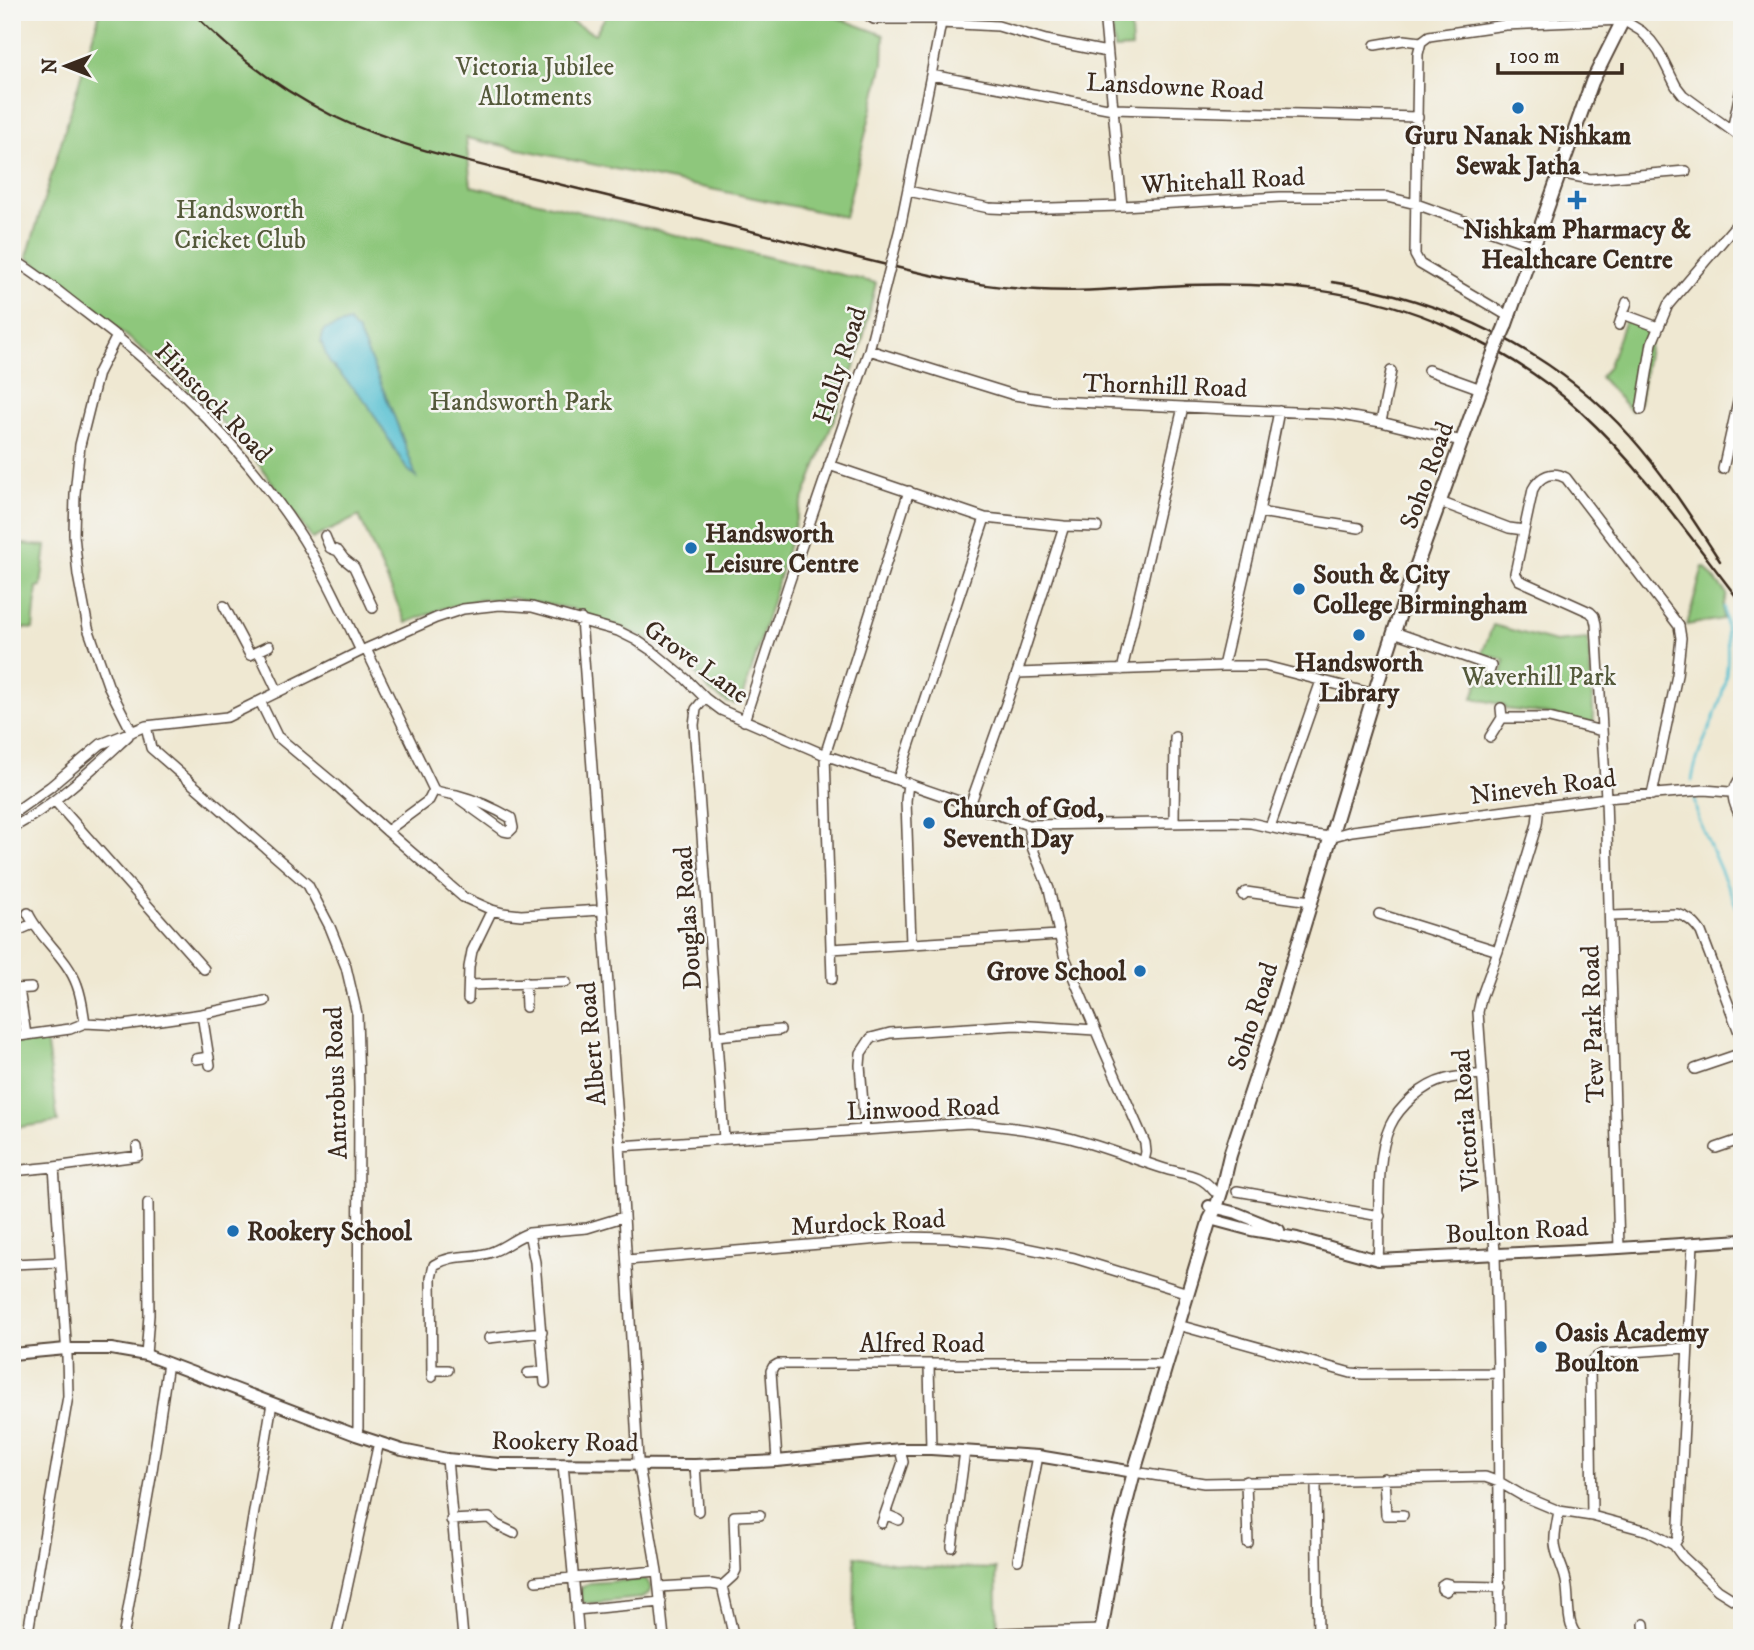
<svg xmlns="http://www.w3.org/2000/svg" width="1754" height="1650" font-family="'IM FELL DW Pica',serif">
<rect width="100%" height="100%" fill="#f6f6f2"/>
<filter id="ink" filterUnits="userSpaceOnUse"><feTurbulence type="fractalNoise" baseFrequency=".0143" numOctaves="2"/><feDisplacementMap in="SourceGraphic" scale="14" xChannelSelector="R" yChannelSelector="G"/><feConvolveMatrix kernelMatrix="1 2 1 2 8 2 1 2 1" color-interpolation-filters="sRGB"/></filter>
<filter id="wash" filterUnits="userSpaceOnUse"><feTurbulence type="fractalNoise" baseFrequency=".00686" numOctaves="4" result="noise"/><feDisplacementMap in="SourceGraphic" scale="28" xChannelSelector="R" yChannelSelector="G"/><feGaussianBlur stdDeviation="1.57" result="paint"/><feColorMatrix in="noise" values="0 0 0 0 0 0 0 0 0 0 0 0 0 0 0 0 0 1.4 0 .05"/><feComposite in="paint" operator="in"/></filter>
<g filter="url(#wash)">
<rect width="100%" height="100%" fill="#efe8d2"/>
<path fill="#8ec77b" stroke="#64784c" stroke-width="2" d="M100 12H551L595 34 608 12H614L620 15 621 12H822L884 35 883 63 845 217 466 138 471 186 876 283 859 354 798 513 752 669 740 703 735 704 727 702 710 691 689 665 663 647 637 634 572 609 512 598 478 600 441 609 406 623 359 516 312 539C291 510 272 480 249 452 185 378 104 318 27 257Z
M1111 12H1130L1132 48 1114 49Z
M1625 320 1652 329 1640 402 1631 411 1600 377 1608 368Z
M12 543 46 546 41 586 37 587 33 629 12 627Z
M1703 567H1705L1727 594 1723 606V619L1687 625Z
M1493 625 1555 642 1588 639 1594 724 1547 714 1506 709 1504 705 1473 698 1478 682 1493 686 1495 677 1502 674 1505 660 1482 654Z
M46 1039 58 1122 12 1128V1043Z
M855 1556 922 1567 996 1569 998 1638H854Z
M646 1579C653 1588 652 1593 641 1598L592 1603H585L581 1600V1588L590 1583Z"/>
<path fill="#56c0d1" stroke="#487578" stroke-width="2" d="M349 322 355 330H357C379 378 400 427 416 477L406 468 367 403 329 362 321 342 324 330Z"/>
<g fill="none" stroke-linecap="round" stroke-linejoin="round">
<path stroke="#56c0d1" stroke-width="2.5" d="M1692 781C1696 751 1714 724 1722 694 1731 663 1727 638 1724 607
M1694 798 1698 819 1742 919"/>
</g>
</g>
<g filter="url(#ink)">
<g fill="none" stroke-linecap="round" stroke-linejoin="round">
<g stroke="#564639" stroke-width="12">
<path id="minor" d="M867 12 869 16 874 19H941
M1104 12 1122 206
M941 23 998 26 1046 40 1107 52
M1421 42 1418 54 1415 255 1420 264 1508 316
M1375 45 1404 40 1421 42 1429 36 1505 25 1623 20 1641 31 1651 41 1659 52 1676 86 1683 95 1742 138
M931 75 1113 109 1418 117
M1732 130 1742 84
M1559 173 1590 179 1686 171
M908 191 989 208 1014 209 1122 206 1280 197H1387L1416 204 1534 246
M900 228 931 75 941 23 940 12
M12 259C38 274 61 294 85 312 168 374 239 443 296 528 322 567 341 609 361 651
M1623 314 1658 327
M1619 325 1627 302
M117 336 98 373 80 445 75 494 74 535 78 575 88 628 108 685 132 732
M869 350 1014 395 1055 401 1335 414 1381 422 1438 436 1463 441
M1428 370 1481 389
M1641 410 1652 343 1668 305 1742 218
M1381 422 1391 371
M829 465 985 518 1064 526 1097 527
M1723 469 1742 384
M1440 502 1509 528 1524 530
M1259 512 1359 528
M325 536 330 548 338 551 344 559 354 567 373 608
M224 606 250 655 269 646
M581 619 620 1146 638 1460 657 1571 664 1638
M1394 632 1491 666 1486 681
M366 649 434 790
M259 652 278 692
M1223 666 1259 512 1279 411
M1122 670 1183 407
M1017 673 1223 666H1265L1374 694
M705 698 696 709 694 725 724 1139
M260 701 277 736 337 786 387 831 463 897 492 910 503 913 521 915 601 910
M1502 718H1549L1602 731
M744 721 789 583 869 350 885 287
M146 726 151 748 308 885 330 927 346 967 357 1014 359 1088 358 1428 356 1435
M1490 737 1502 718 1501 708
M1742 776C1728 793 1733 803 1742 820
M898 779 985 518
M908 783 906 801 911 944
M434 790C442 793 449 794 457 795 476 800 494 808 511 818L513 828 509 832 504 831 454 795
M55 801 204 969
M970 805 1017 673 1064 526
M12 814 50 787 101 744 146 726 227 717 361 651 436 618 463 609 500 605 532 607 618 631 636 640 651 650 686 679 705 698 721 710 825 755 1028 825 1232 822 1251 823 1291 832 1330 837 1352 831 1606 798 1704 790 1742 793
M1174 822 1175 737
M1028 825 1032 847 1049 889 1064 955 1104 1050 1145 1143 1146 1152 1144 1161
M1270 827 1321 681
M12 828C56 804 91 770 128 736
M387 831 429 800 434 790
M1243 895 1246 892 1311 901
M28 913C40 939 67 957 77 985 82 998 83 1011 85 1023
M1379 914 1498 951
M1610 916 1677 914C1688 917 1694 922 1701 932L1742 1040
M12 933 33 924
M831 949 1059 935
M832 979 825 755 909 491
M525 982 526 1007
M469 985 566 982
M12 989 31 988
M19 989 26 1035
M468 999 469 967 472 951 492 910
M202 1014 210 1065
M716 1036 780 1030
M12 1037 70 1029 85 1023 123 1025 153 1021 202 1014 265 1001
M196 1059 209 1057
M1695 1069 1742 1053
M865 1130 860 1065 861 1053 871 1038 890 1033 1015 1025 1095 1030
M620 1146 969 1123C1003 1126 1037 1130 1070 1138 1101 1146 1131 1158 1162 1168 1183 1175 1199 1172 1214 1191
M1716 1148 1742 1139
M12 1171 54 1167 138 1156 137 1147
M1237 1191 1380 1216
M529 1233 535 1262 545 1383
M1619 1248 1606 798 1596 624 1594 616 1590 612 1519 580 1515 573 1533 489C1540 476 1552 470 1566 478L1679 626 1681 638 1677 675 1652 795
M627 1260 905 1237 950 1238 1006 1244 1074 1258 1188 1293
M1378 1260C1381 1221 1374 1160 1390 1126 1395 1115 1404 1105 1413 1097 1422 1089 1434 1082 1446 1079 1458 1076 1471 1075 1483 1074
M12 1264 60 1262
M1178 1325 1351 1373 1363 1374 1498 1373
M489 1338 542 1332
M146 1355 149 1315 148 1203
M929 1365 931 1449
M432 1370H448
M528 1373 544 1372
M432 1377 431 1278 434 1265C456 1252 474 1260 494 1251 507 1246 516 1237 529 1233L587 1228 623 1217
M447 1459 463 1638
M777 1461 771 1371 773 1367 778 1364H1167
M563 1464 579 1638
M695 1465 698 1511
M1134 1472 1204 1483 1485 1477 1499 1482 1523 1496 1559 1511 1592 1516 1648 1531 1674 1545 1682 1556 1718 1590 1742 1605
M1384 1478 1386 1515H1403
M1246 1481 1248 1543
M1316 1481 1318 1638
M1559 1511C1557 1522 1554 1534 1555 1544 1556 1557 1564 1569 1566 1581 1569 1595 1567 1611 1571 1625 1573 1631 1575 1634 1581 1638
M885 1514 899 1520
M1592 1516 1590 1365C1593 1359 1596 1356 1603 1354L1687 1348
M451 1520 489 1518 497 1525 514 1533
M882 1523 903 1462 900 1449
M1674 1545 1678 1538 1679 1525 1693 1243
M952 1547 965 1451
M1018 1560 1038 1456
M536 1581 657 1571
M1445 1583 1449 1584 1450 1586 1446 1591 1442 1589V1585Z
M722 1586 733 1576 736 1570 734 1516 760 1515
M1450 1586 1501 1587
M659 1587 711 1584 722 1586 734 1638
M576 1610 661 1602
M1644 1624 1645 1638
M999 1633 1102 1630
M27 1638 68 1396 67 1356 54 1167
M123 1638 151 1477 168 1363
M233 1638 272 1403
M336 1638 379 1442
M1500 1638 1498 1373 1495 1253 1478 1012 1481 998 1498 951 1537 824 1539 806"/>
</g>
<g stroke="#564639" stroke-width="14">
<path id="major" d="M1209 1206 1237 1213 1279 1230
M1210 1219 1251 1230 1297 1238 1378 1260 1619 1248 1742 1240
M12 1354 66 1349H111L146 1355 356 1435 402 1450 447 1459 498 1464 695 1465 777 1461 900 1449H931L1038 1456 1134 1472"/>
</g>
<g stroke="#564639" stroke-width="16">
<path id="highway" d="M1505 327 1592 82 1627 12
M1100 1638 1117 1539 1134 1472 1210 1219 1216 1208 1222 1189 1230 1155 1278 1011 1374 694 1407 592 1493 355"/>
</g>
<use href="#minor" stroke="#fff" stroke-width="9"/>
<use href="#major" stroke="#fff" stroke-width="10"/>
<use href="#highway" stroke="#fff" stroke-width="12"/>
<path stroke="#3b2a1e" stroke-width="2.5" d="M192 12C233 54 279 89 331 115 388 143 451 158 513 173 569 187 625 200 681 214 735 227 788 240 842 254 907 270 971 287 1038 290 1087 293 1136 287 1185 285 1276 282 1366 289 1449 327 1496 348 1542 376 1580 411 1642 468 1691 538 1742 604
M1332 282C1443 298 1554 351 1630 436 1664 474 1692 518 1720 561"/>
<g stroke="#564639" stroke-width="12" stroke-linecap="butt">
<path id="minor-bridge" d="M885 287 900 228"/>
</g>
<g stroke="#564639" stroke-width="16" stroke-linecap="butt">
<path id="highway-bridge" d="M1493 355 1505 327"/>
</g>
<use href="#minor-bridge" stroke="#fff" stroke-width="9"/>
<use href="#highway-bridge" stroke="#fff" stroke-width="12"/>
</g>
</g>
<g fill="#1f6fb2" stroke="#f6f6f2" stroke-width="2.5">
<circle cx="1518" cy="108" r="7"/>
<path d="M1573.5 189.5h7v7h7v7h-7v7h-7v-7h-7v-7h7z"/>
<circle cx="691" cy="548" r="7"/>
<circle cx="1299" cy="589" r="7"/>
<circle cx="1359" cy="635" r="7"/>
<circle cx="929" cy="823" r="7"/>
<circle cx="1140" cy="971" r="7"/>
<circle cx="233" cy="1231" r="7"/>
<circle cx="1541" cy="1347" r="7"/>
</g>
<g text-anchor="middle" stroke-width="5" stroke-linejoin="round" paint-order="stroke">
<g font-size="26" fill="#54593a" stroke="#f6f6f2">
<text x="535" y="75">Victoria Jubilee<tspan x="535" dy="30">Allotments</tspan></text>
<text x="240" y="218">Handsworth<tspan x="240" dy="30">Cricket Club</tspan></text>
<text x="521" y="410">Handsworth Park</text>
<text x="1539" y="685">Waverhill Park</text>
</g>
<g font-size="26" fill="#3b2a1e" stroke="#f6f6f2">
<text transform="translate(1175 86) rotate(3)" y="9">Lansdowne Road</text>
<text transform="translate(1223 180) rotate(-3)" y="9">Whitehall Road</text>
<text transform="translate(839 365) rotate(-72)" y="9">Holly Road</text>
<text transform="translate(1165 385) rotate(2)" y="9">Thornhill Road</text>
<text transform="translate(214 402) rotate(46)" y="9">Hinstock Road</text>
<text transform="translate(1426 475) rotate(-70)" y="9">Soho Road</text>
<text transform="translate(697 661) rotate(36)" y="9">Grove Lane</text>
<text transform="translate(1543 786) rotate(-7)" y="9">Nineveh Road</text>
<text transform="translate(687 918) rotate(-94)" y="9">Douglas Road</text>
<text transform="translate(1252 1016) rotate(-72)" y="9">Soho Road</text>
<text transform="translate(1592 1024) rotate(-92)" y="9">Tew Park Road</text>
<text transform="translate(591 1044) rotate(-95)" y="9">Albert Road</text>
<text transform="translate(335 1083) rotate(-92)" y="9">Antrobus Road</text>
<text transform="translate(923 1108) rotate(-2)" y="9">Linwood Road</text>
<text transform="translate(1465 1120) rotate(-94)" y="9">Victoria Road</text>
<text transform="translate(868 1222) rotate(-3)" y="9">Murdock Road</text>
<text transform="translate(1517 1230) rotate(-3)" y="9">Boulton Road</text>
<text x="922" y="1352">Alfred Road</text>
<text transform="translate(565 1441) rotate(1)" y="9">Rookery Road</text>
</g>
<g font-size="26" font-weight="bold" fill="#3b2a1e" stroke="#f6f6f2" text-anchor="start">
<text x="1518" y="144" text-anchor="middle">Guru Nanak Nishkam<tspan x="1518" dy="30">Sewak Jatha</tspan></text>
<text x="1577" y="238" text-anchor="middle">Nishkam Pharmacy &amp;<tspan x="1577" dy="30">Healthcare Centre</tspan></text>
<text x="705" y="542">Handsworth<tspan x="705" dy="30">Leisure Centre</tspan></text>
<text x="1313" y="583">South &amp; City<tspan x="1313" dy="30">College Birmingham</tspan></text>
<text x="1359" y="671" text-anchor="middle">Handsworth<tspan x="1359" dy="30">Library</tspan></text>
<text x="943" y="817">Church of God,<tspan x="943" dy="30">Seventh Day</tspan></text>
<text x="1126" y="980" text-anchor="end">Grove School</text>
<text x="247" y="1240">Rookery School</text>
<text x="1555" y="1341">Oasis Academy<tspan x="1555" dy="30">Boulton</tspan></text>
</g>
</g>
<rect width="1754" height="1650" fill="none" stroke="#f6f6f2" stroke-width="42"/>
<g transform="translate(66 66) rotate(270)" stroke="#f6f6f2" stroke-width="5" paint-order="stroke">
<path d="M0-5L12 26L0 18L-12 26Z" fill="#3b2a1e"/>
<text y="-10" font-size="19" font-weight="bold" text-anchor="middle" fill="#3b2a1e">N</text>
</g>
<path d="M1498 63v10h124v-10" fill="none" stroke="#3b2a1e" stroke-width="3.5"/>
<text x="1509" y="63" font-size="21" fill="#3b2a1e" stroke="#f6f6f2" stroke-width="5" paint-order="stroke">100 m</text>
</svg>
